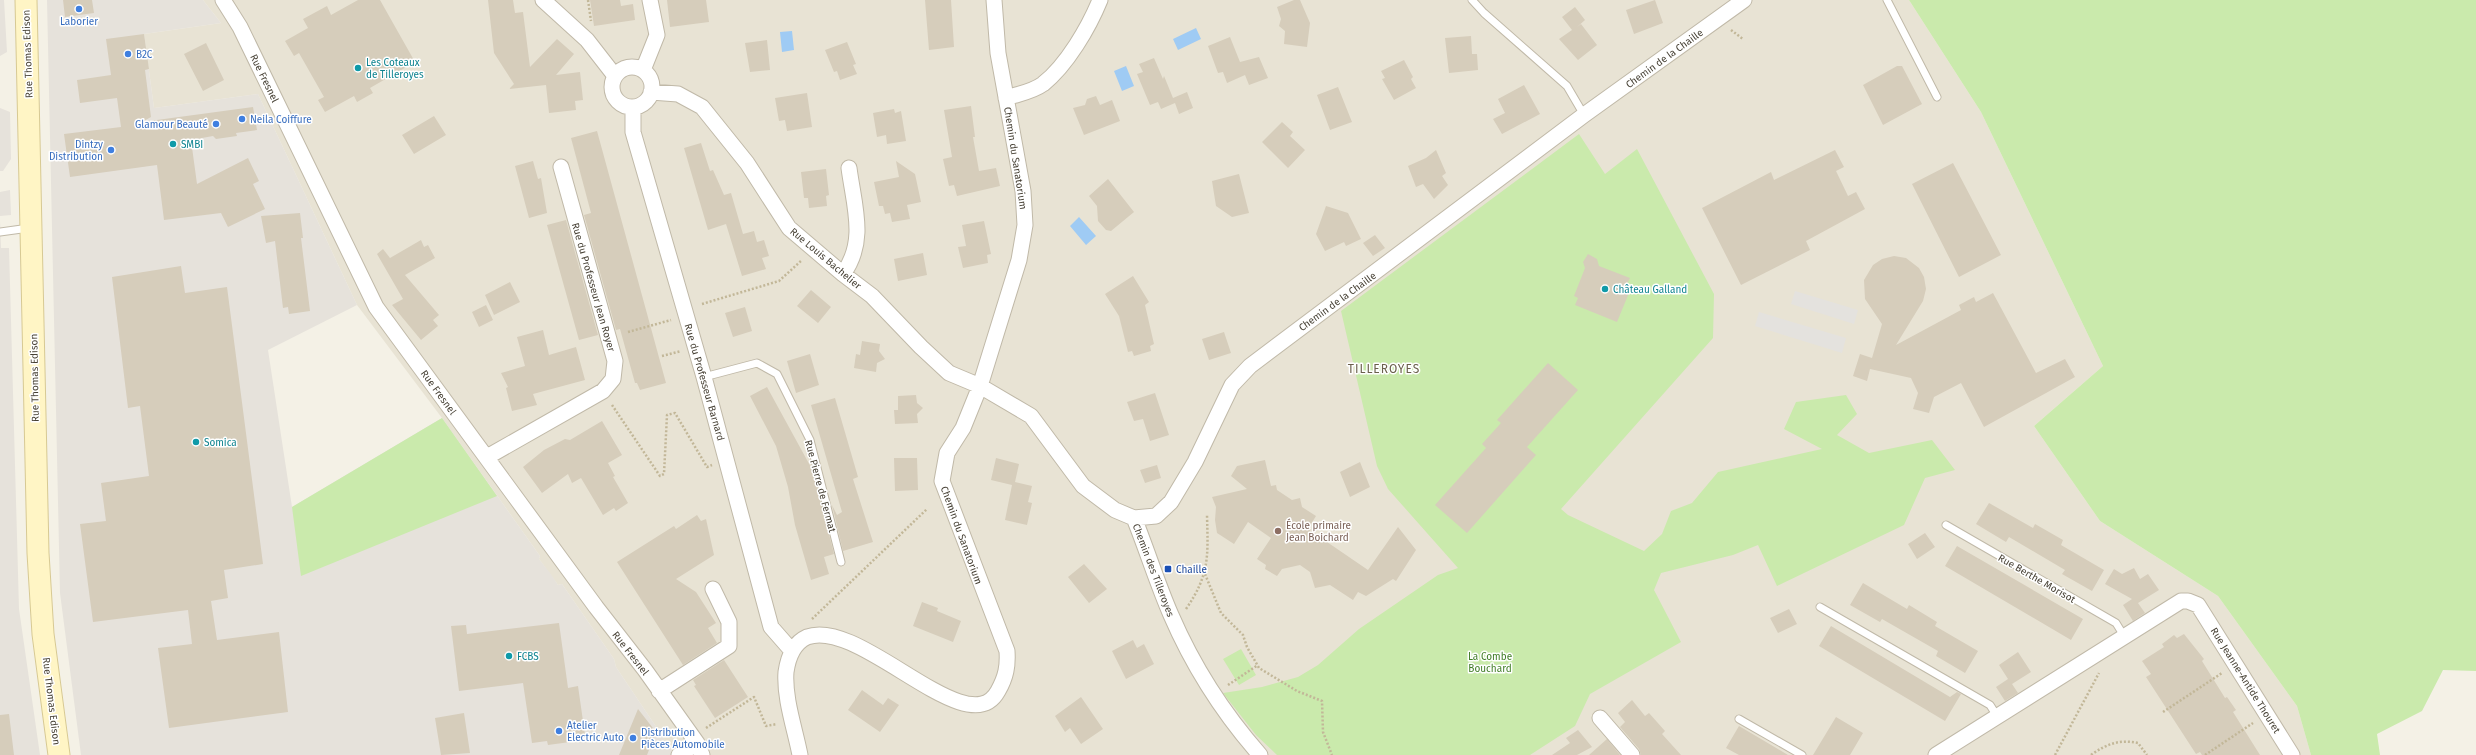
<svg xmlns="http://www.w3.org/2000/svg" width="2476" height="755" font-family="'Fira Sans',sans-serif">
<rect width="100%" height="100%" fill="#f4f1e6"/>
<path fill="#e8e3d4" d="M203 0H1909L1981 112 2103 366 2034 426 2100 521 2218 596 2297 706 2311 755H675L616 667 614 659 562 584 558 585 539 559 540 556 442 418 357 305 258 94 154 108 144 34 221 23Z"/>
<path fill="#e6e2db" d="M0 0H4L7 52 0 56Z
M47 0H203L221 23 144 34 154 108 258 94 357 305 268 350 292 507 442 418 540 556 539 559 550 573 558 585 562 584 614 659 616 667 675 755H81L60 593Z
M0 108 10 112 11 159 3 171H0Z
M10 190 11 215 0 216V192Z
M0 221 1 248H9L19 609 40 755H0Z"/>
<path fill="#caeaac" d="M1909 0H2476V671L2443 670 2422 711 2377 734 2380 755H2311L2297 706 2218 596 2100 521 2034 426 2103 366 1981 112Z
M1579 134 1605 174 1637 149 1714 294 1713 338 1561 509 1568 515 1644 551 1662 534 1671 511 1692 503 1718 472 1822 449 1784 429 1796 402 1846 395 1857 414 1837 435 1869 453 1932 440 1955 470 1925 478 1904 525 1777 586 1758 545 1733 555 1661 573 1654 590 1681 642 1590 694 1575 726 1530 755H1277L1256 735 1223 693 1262 687 1298 677 1318 665 1359 629 1438 575 1458 568 1388 489 1377 466 1341 311Z
M442 418 497 496 301 576 292 507Z
M1241 649 1256 675 1239 685 1223 659Z"/>
<path fill="#e4e2de" d="M1795 291 1858 310 1854 324 1791 304Z
M1759 312 1846 338 1842 353 1755 326Z"/>
<path fill="#9fcbf4" d="M1196 28 1201 39 1178 50 1173 39Z
M792 31 794 50 782 52 780 32Z
M1126 66 1134 86 1122 91 1114 71Z
M1079 217 1096 236 1086 245 1070 226Z"/>
<path fill="#d6cdbb" d="M63 0H92L94 13 65 17Z
M358 0H380L415 62 370 88 373 93 357 102 354 96 325 112 318 100 324 97 299 53 294 56 285 41 308 28 303 19 327 6 331 15Z
M488 0H513L515 13 523 12 530 67 557 39 574 54 556 75 580 72 583 100 575 101 576 110 549 113 546 85 509 89 514 84 494 53Z
M590 0H620L621 6 633 4 635 20 594 26Z
M667 0H706L709 22 670 27Z
M925 0H951L954 47 929 50Z
M1294 0H1300L1310 23 1307 47 1284 44 1285 31 1279 26 1281 19 1277 7Z
M1655 0 1663 23 1634 34 1626 10Z
M1575 7 1585 20 1577 27 1581 24 1597 45 1578 60 1559 39 1572 30 1562 17Z
M144 34 149 69 145 70 151 117 142 122 253 107 257 130 236 133 237 136 216 139 213 136 191 140 197 184 248 158 259 181 253 184 265 209 228 227 221 213 164 220 157 165 70 177 64 134 121 127 117 98 80 103 77 80 111 75 106 39Z
M1471 36 1472 54H1477L1478 70 1449 73 1445 38Z
M1230 37 1240 62 1259 57 1268 78 1249 85 1245 75 1227 83 1223 72 1218 73 1208 46Z
M767 40 770 70 750 72 745 43Z
M847 42 856 64 853 65 857 74 840 80 837 71 834 72 825 50Z
M206 43 224 80 203 91 184 54Z
M1154 58 1163 79 1164 76 1173 98 1187 92 1193 108 1179 114 1175 103 1161 109 1158 102 1150 105 1137 74 1143 72 1139 64Z
M1404 60 1413 77 1411 79 1416 88 1394 100 1382 79 1385 78 1381 71Z
M1897 66H1902L1922 104 1883 125 1863 85Z
M1524 85 1540 114 1502 134 1493 119 1505 113 1498 99Z
M1338 87 1352 122 1330 130 1317 95Z
M807 93 812 127 787 131 785 120 779 121 775 98Z
M1096 96 1100 105 1112 100 1120 121 1084 135 1073 108 1085 105 1087 99Z
M971 106 975 137H973L979 171 996 168 1000 186 957 196 954 185 949 186 943 159 952 157 944 110Z
M894 109 895 113 901 111 906 141 887 144 886 135 877 137 873 113Z
M434 116 446 135 414 154 402 135Z
M1282 122 1293 132 1290 136 1305 150 1288 168 1262 142Z
M597 131 666 383 640 390 637 383H635L620 329 616 330 584 215 591 213 571 138Z
M701 143 710 171 713 170 724 195 731 193 743 234 754 231 757 242 764 240 769 256 762 258 766 269 742 276 726 224 708 230 684 148Z
M1436 150 1446 173 1442 176 1448 185 1434 199 1423 184 1416 187 1408 166 1426 158Z
M1835 150 1844 167 1836 171 1848 196 1856 192 1865 209 1806 241 1810 250 1741 285 1702 208 1771 172 1774 180Z
M533 161 538 179 541 178 547 213 529 218 515 166Z
M896 161 915 174 921 202 907 205 910 219 892 222 890 213 885 214 883 206H879L874 182 899 177Z
M1953 163 2001 255 1959 277 1912 184Z
M826 169 829 195 826 196 827 206 809 208 808 198H804L801 172Z
M1239 174 1249 213 1232 217 1216 206 1212 181Z
M1108 179 1134 212 1111 231 1106 230 1098 221 1097 206 1089 196Z
M1326 206 1348 213 1361 239 1346 246 1344 242 1325 251 1316 234Z
M300 213 303 238H301L310 311 289 314 288 307 283 308 275 241 266 243 261 216Z
M566 220 598 335 579 340 547 225Z
M984 221 991 254 987 255 988 263 963 268 958 247 966 246 962 225Z
M1375 235 1385 248 1373 256 1363 243Z
M421 240 424 247 428 245 435 258 405 275 439 315 433 320 438 326 421 340 392 305 403 299 377 254 383 249 390 258Z
M923 253 927 275 898 281 894 259Z
M1588 254 1597 259 1599 266 1630 278 1626 286 1631 288 1617 322 1575 305 1578 298 1574 296 1585 268 1583 262Z
M1894 256 1906 258 1919 268 1924 277 1926 289 1923 301 1896 345 1961 310 1959 305 1974 297 1976 302 1993 293 2036 373 2065 359 2075 377 1984 427 1961 383 1934 397 1929 413 1913 409 1918 393 1911 378 1870 369 1867 381 1853 376 1860 354 1872 358 1882 324 1865 299 1864 280 1873 265 1882 259Z
M181 266 185 293 227 287 263 564 224 570 228 598 211 601 217 640 279 632 288 712 169 728 158 648 192 644 188 610 93 622 80 524 106 521 101 483 149 476 140 406 128 408 112 277Z
M1133 276 1149 302 1145 305 1154 344 1150 346 1151 351 1134 356 1132 351 1128 352 1119 316 1105 294Z
M510 282 520 302 494 315 485 295Z
M811 290 831 307 818 323 797 306Z
M486 305 493 320 479 327 472 312Z
M745 307 752 331 733 337 725 313Z
M543 330 549 355 576 347 585 380 533 394 537 405 512 411 506 388 508 387 501 373 525 366 517 337Z
M1224 332 1231 353 1209 360 1202 339Z
M862 341 880 344 879 351 885 359 877 363 876 372 854 368 856 354 860 355Z
M810 354 819 385 796 393 787 361Z
M1548 363 1578 390 1527 447 1536 455 1467 533 1435 505 1486 448 1482 444 1501 423 1497 420Z
M767 387 813 471 834 554 824 557 829 574 811 580 795 525 788 487 776 446 750 396Z
M1155 393 1169 435 1150 441 1143 419 1134 421 1127 402Z
M916 395 917 403 923 408 917 414 918 423 895 424 894 410H898V396Z
M835 398 858 477 853 479 873 542 843 551 832 505 837 515 842 512 811 405Z
M602 421 622 455 608 463 615 476 613 477 628 503 616 511 614 508 603 515 581 478 572 483 568 474 542 493 523 467 544 450 565 439 570 440Z
M894 458H917L918 490 895 491Z
M996 458 1019 464 1015 482 1032 486 1028 502 1032 503 1027 525 1005 520 1012 485 991 480Z
M1265 460 1271 486 1276 485 1277 490 1292 500 1300 498 1302 507 1316 516 1308 529 1368 570 1398 527 1416 550 1396 581 1393 579 1366 596 1358 592 1353 600 1330 585 1315 588 1310 572 1300 565 1282 569 1277 576 1265 569 1266 565 1257 559 1271 538 1248 522 1234 544 1217 533 1215 520 1216 507 1212 497 1247 489 1231 476 1237 466Z
M1360 462 1370 487 1350 497 1340 472Z
M1157 465 1161 478 1145 483 1140 470Z
M1989 503 2033 528 2035 524 2063 540 2061 545 2104 570 2092 591 2062 574 2065 570 2009 537 2006 542 1976 524Z
M697 515 701 521 706 519 714 555 676 579 696 592 716 623 708 628 717 643 683 665 617 562 674 526 676 529Z
M1925 533 1935 547 1917 559 1908 544Z
M1957 546 2083 619 2071 640 1945 566Z
M1084 564 1107 589 1089 603 1068 577Z
M2134 568 2140 579 2148 574 2159 590 2138 603 2145 613 2133 621 2123 605 2132 599 2105 584 2114 569 2122 574Z
M1863 583 1907 609 1909 605 1937 622 1935 626 1978 651 1965 673 1936 656 1938 651 1882 619 1880 622 1850 605Z
M922 602 938 608 937 611 961 621 953 642 913 626Z
M1789 609 1797 624 1778 633 1770 618Z
M559 623 568 688 578 686 585 735 569 738 570 742 548 745 547 741 532 743 523 683 459 691 451 626 466 625 467 634Z
M1831 626 1950 697 1957 692 1961 694 1945 721 1819 646Z
M2184 634 2204 659 2202 661 2225 698 2227 697 2236 710 2233 712 2260 755H2202L2200 752 2196 754 2146 677 2151 674 2142 661 2164 647 2162 644 2174 635 2177 638Z
M1133 640 1137 648 1144 644 1154 664 1126 679 1112 651Z
M2018 652 2031 672 2012 684 2018 693 2005 701 1996 687 2008 679 1999 665Z
M724 660 748 697 715 718 694 686 696 685 693 680Z
M862 690 883 705 888 698 899 705 880 732 848 710Z
M1081 697 1103 729 1081 744 1070 728 1065 732 1055 716Z
M1632 700 1645 716 1649 713 1665 731 1662 734 1681 755H1641L1639 749 1620 727 1625 722 1618 713Z
M638 709 656 732 647 755H619Z
M464 713 470 753 441 755 435 718Z
M9 714 14 755H0V715Z
M1836 717 1863 733 1850 755H1813Z
M1739 726 1788 755H1739L1726 748Z
M1578 730 1592 747 1577 755H1552L1570 743 1566 738Z
M1607 739 1620 755H1589Z"/>
<g fill="none" stroke-linecap="round" stroke-linejoin="round">
<g stroke="#c0b9a8" stroke-width="9">
<path id="lane" d="M1472 0 1484 13 1567 86 1584 115
M1887 0 1937 97
M0 232 29 228
M704 377 757 363 777 374 810 440 841 562
M1946 525 2116 623 2124 636
M1820 607 1990 705 1997 716
M1739 719 1802 755"/>
</g>
<g stroke="#c0b9a8" stroke-width="17">
<path id="street" d="M223 0 240 27 376 307 596 607 645 670 697 743 702 755
M543 0 587 40 615 76
M612 87a20 20 0 1 1 40 0a20 20 0 1 1-40 0Z
M643 70 657 35 650 0
M651 92 678 94 702 107 747 163 789 228 843 274 872 296 921 347 949 373 980 386 1031 416 1083 486 1115 510 1134 518C1147 550 1157 583 1171 615 1193 666 1223 713 1260 755
M1006 98C1018 94 1032 92 1043 84 1067 65 1089 27 1100 0
M633 107V132L704 377 771 627 792 651
M843 274C867 241 854 206 849 168
M487 457 603 391 613 379 615 361 561 167
M1134 518 1156 516 1171 502 1195 462 1232 385 1250 366 1584 115 1744 0
M659 691 729 646V622L713 589
M1600 718 1632 755
M679 755 697 743
M800 755C795 729 784 698 786 672 788 658 794 643 807 637 860 617 968 746 998 691 1006 677 1008 666 1007 651L942 481 947 453 963 428 980 386 1019 260 1025 225 1023 191 998 53 994 0
M1936 755 2181 601H2188L2198 605 2292 755"/>
</g>
<g stroke="#d7c993" stroke-width="23">
<path id="secondary" d="M26 0 38 553 43 634 59 755"/>
</g>
<path stroke="#c2b798" stroke-width="2.5" stroke-dasharray="2 2" stroke-linecap="butt" d="M588 0 591 21
M1731 30 1743 39
M702 304 779 281 802 260
M628 332 671 320
M662 356 681 351
M612 405 660 476 664 474 667 415 675 413 707 467 712 465
M1205 574 1221 613 1243 635 1247 647 1259 668 1297 691 1322 701 1323 732 1332 755
M1186 609C1210 574 1208 556 1207 515
M812 619 927 509
M1228 685 1258 665
M2163 712 2222 673
M706 728 754 697 766 726 777 724
M2055 755 2099 673
M2091 755C2106 744 2120 739 2138 743L2147 755
M2205 755 2253 723"/>
<use href="#lane" stroke="#fff" stroke-width="7"/>
<use href="#street" stroke="#fff" stroke-width="15"/>
<use href="#secondary" stroke="#fff5c5" stroke-width="21"/>
</g>
<g fill="#3f7fe0" stroke="#fff" stroke-width="1.5">
<circle cx="79" cy="9" r="4"/>
<circle cx="128" cy="54" r="4"/>
<circle cx="242" cy="119" r="4"/>
<circle cx="216" cy="124" r="4"/>
<circle cx="111" cy="150" r="4"/>
<circle cx="559" cy="731" r="4"/>
<circle cx="633" cy="738" r="4"/>
</g>
<g fill="#0f9aa8" stroke="#fff" stroke-width="1.5">
<circle cx="358" cy="68" r="4"/>
<circle cx="173" cy="144" r="4"/>
<circle cx="1605" cy="289" r="4"/>
<circle cx="196" cy="442" r="4"/>
<circle cx="509" cy="656" r="4"/>
</g>
<circle fill="#8d6e63" stroke="#fff" stroke-width="1.5" cx="1278" cy="531" r="4"/>
<rect fill="#1a4fb4" stroke="#fff" stroke-width="1.5" x="1164" y="565" width="8" height="8" rx="2"/>
<g text-anchor="middle" stroke-width="3" stroke-linejoin="round" paint-order="stroke">
<g font-size="10" fill="#366cbe" stroke="#fff" text-anchor="start">
<text x="79" y="25" text-anchor="middle">Laborier</text>
<text x="136" y="58">B2C</text>
<text x="250" y="123">Neila Coiffure</text>
<text x="208" y="128" text-anchor="end">Glamour Beauté</text>
<text x="103" y="148" text-anchor="end">Dintzy<tspan x="103" dy="12">Distribution</tspan></text>
<text x="567" y="729">Atelier<tspan x="567" dy="12">Electric Auto</tspan></text>
<text x="641" y="736">Distribution<tspan x="641" dy="12">Pièces Automobile</tspan></text>
</g>
<g font-size="10" fill="#474135" stroke="#fff">
<text transform="translate(27 54) rotate(-92)" y="4">Rue Thomas Edison</text>
<text transform="translate(1664 58) rotate(-36)" y="4">Chemin de la Chaille</text>
<text transform="translate(265 78) rotate(64)" y="4">Rue Fresnel</text>
<text transform="translate(1016 158) rotate(81)" y="4">Chemin du Sanatorium</text>
<text transform="translate(826 258) rotate(40)" y="4">Rue Louis Bachelier</text>
<text transform="translate(594 287) rotate(74)" y="4">Rue du Professeur Jean Royer</text>
<text transform="translate(1337 301) rotate(-36)" y="4">Chemin de la Chaille</text>
<text transform="translate(34 378) rotate(-91)" y="4">Rue Thomas Edison</text>
<text transform="translate(705 382) rotate(74)" y="4">Rue du Professeur Barnard</text>
<text transform="translate(439 392) rotate(54)" y="4">Rue Fresnel</text>
<text transform="translate(821 486) rotate(75)" y="4">Rue Pierre de Fermat</text>
<text transform="translate(962 535) rotate(70)" y="4">Chemin du Sanatorium</text>
<text transform="translate(1154 570) rotate(69)" y="4">Chemin des Tilleroyes</text>
<text transform="translate(2037 578) rotate(30)" y="4">Rue Berthe Morisot</text>
<text transform="translate(631 653) rotate(52)" y="4">Rue Fresnel</text>
<text transform="translate(2246 680) rotate(58)" y="4">Rue Jeanne-Antide Thouret</text>
<text transform="translate(52 701) rotate(83)" y="4">Rue Thomas Edison</text>
</g>
<g font-size="10" fill="#0d838f" stroke="#fff" text-anchor="start">
<text x="366" y="66">Les Coteaux<tspan x="366" dy="12">de Tilleroyes</tspan></text>
<text x="181" y="148">SMBI</text>
<text x="1613" y="293">Château Galland</text>
<text x="204" y="446">Somica</text>
<text x="517" y="660">FCBS</text>
</g>
<g font-size="10" fill="#785e54" stroke="#fff" text-anchor="start">
<text x="1286" y="529">École primaire<tspan x="1286" dy="12">Jean Boichard</tspan></text>
</g>
<g font-size="10" fill="#164399" stroke="#fff" text-anchor="start">
<text x="1176" y="573">Chaille</text>
</g>
<g font-size="10" fill="#3f7c25" stroke="#fff">
<text x="1490" y="660">La Combe<tspan x="1490" dy="12">Bouchard</tspan></text>
</g>
<g font-size="12" letter-spacing="1" fill="#6a604b" stroke="#fff">
<text x="1384" y="373">TILLEROYES</text>
</g>
</g>
</svg>
